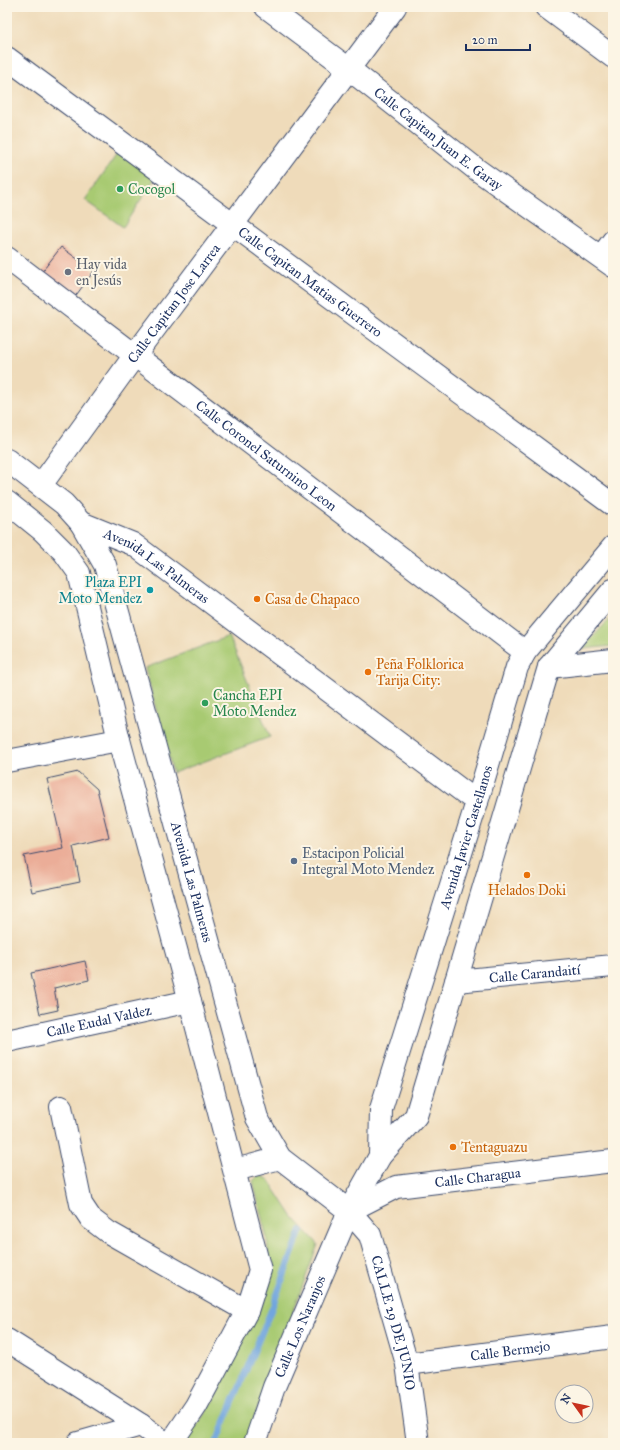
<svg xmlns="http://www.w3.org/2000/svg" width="620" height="1450" font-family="'IM FELL Great Primer',serif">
<rect width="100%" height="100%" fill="#fcf5e5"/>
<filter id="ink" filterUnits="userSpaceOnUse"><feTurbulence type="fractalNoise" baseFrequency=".025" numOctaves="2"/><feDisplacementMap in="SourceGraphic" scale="8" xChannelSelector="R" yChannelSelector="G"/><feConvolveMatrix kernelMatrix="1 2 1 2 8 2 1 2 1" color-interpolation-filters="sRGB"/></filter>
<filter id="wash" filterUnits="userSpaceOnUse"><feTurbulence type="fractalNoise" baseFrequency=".012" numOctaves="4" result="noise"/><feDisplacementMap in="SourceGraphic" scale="16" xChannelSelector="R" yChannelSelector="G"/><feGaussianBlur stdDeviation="0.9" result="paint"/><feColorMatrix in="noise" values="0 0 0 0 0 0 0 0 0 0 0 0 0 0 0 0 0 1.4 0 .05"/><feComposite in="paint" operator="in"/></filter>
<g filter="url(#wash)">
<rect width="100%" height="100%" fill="#efdbba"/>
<path fill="#a8ca72" stroke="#627c68" d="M119 151 155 178 123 227 85 200Z
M613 615V646L582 649Z
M229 636 270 737 173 773 145 668Z
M259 1175 268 1179 292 1216 318 1244 245 1443H185L213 1401 256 1314 270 1275 267 1239 253 1181Z"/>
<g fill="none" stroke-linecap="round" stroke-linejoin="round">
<path stroke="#71a6de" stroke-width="6" d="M216 1443 272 1308 301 1230"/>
</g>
<g id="blocks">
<path fill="#ebad98" d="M61 247 94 271 74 298 41 273Z
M78 772 97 789 109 837 73 846 80 882 32 892 24 856 63 848 47 779Z
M85 961 89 980 54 988 58 1010 40 1014 31 973Z"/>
</g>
</g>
<g filter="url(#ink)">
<use href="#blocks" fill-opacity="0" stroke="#3b496c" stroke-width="1"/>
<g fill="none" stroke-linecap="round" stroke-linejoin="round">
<g stroke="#3b496c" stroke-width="24">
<g id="minor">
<path id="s1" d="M266 7 349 69 476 169 613 266"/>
<path d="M546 7 613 57"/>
<path id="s2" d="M7 58 613 505"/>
<path d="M601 257 613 241"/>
<path id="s3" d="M7 258 525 652"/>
<path id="s4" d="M41 485 135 355 395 7"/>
<path d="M549 667 613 660"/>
<path d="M7 761 119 740"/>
<path id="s5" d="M456 981 613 966"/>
<path id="s6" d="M7 1041 190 1001"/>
<path d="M61 1107 81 1204 91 1219 108 1232 247 1311"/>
<path id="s7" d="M380 1156 381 1109 477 802 517 667 525 652 613 547"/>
<path id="s8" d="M349 1211 396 1187 613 1161"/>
<path d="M7 1340 141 1425 165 1443"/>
<path id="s9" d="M407 1364 613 1337"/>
<path d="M78 1443 141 1425"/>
<path id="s10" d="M255 1443 274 1387 349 1211 380 1156 416 1116 549 667 613 590"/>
</g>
</g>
<g stroke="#3b496c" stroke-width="24">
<g id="tertiary">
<path id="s11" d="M7 460 64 504 81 523 133 544 477 802"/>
<path d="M7 502 43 531 64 552 79 573 119 740 190 1001 260 1270 247 1311 196 1406 171 1443"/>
<path id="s12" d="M81 523 105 565 257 1118 280 1158 349 1211 370 1235 407 1364 418 1443"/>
<path d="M235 1170 280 1158"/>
</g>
</g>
<use href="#minor" stroke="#fff" stroke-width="22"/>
<use href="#tertiary" stroke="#fff" stroke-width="22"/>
</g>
</g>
<g fill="#2e9e5b" stroke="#fcf5e5" stroke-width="1.5">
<circle cx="120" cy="189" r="4"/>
<circle cx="205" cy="703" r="4"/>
</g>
<circle fill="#6b7280" stroke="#fcf5e5" stroke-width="1.5" cx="68" cy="272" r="4"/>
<circle fill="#0f9aa8" stroke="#fcf5e5" stroke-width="1.5" cx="150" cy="590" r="4"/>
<g fill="#e8710a" stroke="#fcf5e5" stroke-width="1.5">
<circle cx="257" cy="599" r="4"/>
<circle cx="368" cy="672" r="4"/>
<circle cx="527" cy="875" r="4"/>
<circle cx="453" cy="1147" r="4"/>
</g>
<circle fill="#5c6f8a" stroke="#fcf5e5" stroke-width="1.5" cx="294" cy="861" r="4"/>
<g text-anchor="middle" stroke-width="4" stroke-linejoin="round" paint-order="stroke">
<g font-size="14" fill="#1b2f5e" stroke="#fcf5e5">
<text dy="5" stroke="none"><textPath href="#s1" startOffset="217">Calle Capitan Juan E. Garay</textPath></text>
<text dy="5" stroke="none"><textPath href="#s2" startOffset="377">Calle Capitan Matias Guerrero</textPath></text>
<text dy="5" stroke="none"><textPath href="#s4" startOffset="225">Calle Capitan Jose Larrea</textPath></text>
<text dy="5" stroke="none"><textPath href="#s3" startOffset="326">Calle Coronel Saturnino Leon</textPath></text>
<text dy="5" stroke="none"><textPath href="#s11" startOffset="185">Avenida Las Palmeras</textPath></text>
<text dy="5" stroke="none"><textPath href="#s7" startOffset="332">Avenida Javier Castellanos</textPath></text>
<text dy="5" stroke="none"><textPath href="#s12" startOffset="377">Avenida Las Palmeras</textPath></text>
<text dy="5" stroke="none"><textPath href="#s5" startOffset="79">Calle Carandaití</textPath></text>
<text dy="5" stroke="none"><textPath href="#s6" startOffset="94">Calle Eudal Valdez</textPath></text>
<text dy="5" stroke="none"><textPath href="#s8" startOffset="135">Calle Charagua</textPath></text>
<text dy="5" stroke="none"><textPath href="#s12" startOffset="878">CALLE 29 DE JUNIO</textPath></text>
<text dy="5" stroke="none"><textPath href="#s10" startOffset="125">Calle Los Naranjos</textPath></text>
<text dy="5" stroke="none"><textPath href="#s9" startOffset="104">Calle Bermejo</textPath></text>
</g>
<g font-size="14" fill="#27864d" stroke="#fcf5e5" text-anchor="start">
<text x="128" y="194">Cocogol</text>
<text x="213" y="700">Cancha EPI<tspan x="213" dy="16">Moto Mendez</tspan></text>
</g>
<g font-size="14" fill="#5b616d" stroke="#fcf5e5" text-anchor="start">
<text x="76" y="269">Hay vida<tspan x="76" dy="16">en Jesús</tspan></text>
</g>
<g font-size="14" fill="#0d838f" stroke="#fcf5e5" text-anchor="end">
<text x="142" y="587">Plaza EPI<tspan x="142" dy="16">Moto Mendez</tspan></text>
</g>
<g font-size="14" fill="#c56008" stroke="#fcf5e5" text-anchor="start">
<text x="265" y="604">Casa de Chapaco</text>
<text x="376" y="669">Peña Folklorica<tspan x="376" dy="16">Tarija City:</tspan></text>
<text x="527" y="895" text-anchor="middle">Helados Doki</text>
<text x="461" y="1152">Tentaguazu</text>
</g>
<g font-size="14" fill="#4e5e75" stroke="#fcf5e5" text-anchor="start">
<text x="302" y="858">Estacipon Policial<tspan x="302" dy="16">Integral Moto Mendez</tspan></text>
</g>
</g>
<rect width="620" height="1450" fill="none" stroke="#fcf5e5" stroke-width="24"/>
<g transform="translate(574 1404) rotate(303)"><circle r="19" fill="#fcf5e5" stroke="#a2a6af"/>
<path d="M0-3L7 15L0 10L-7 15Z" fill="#c8321e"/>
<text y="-6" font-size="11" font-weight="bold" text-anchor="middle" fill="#1b2f5e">N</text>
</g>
<path d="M466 44v6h64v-6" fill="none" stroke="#1b2f5e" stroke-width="2"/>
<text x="472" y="44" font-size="12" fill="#1b2f5e" stroke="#fcf5e5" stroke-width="3" paint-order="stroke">20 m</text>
</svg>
